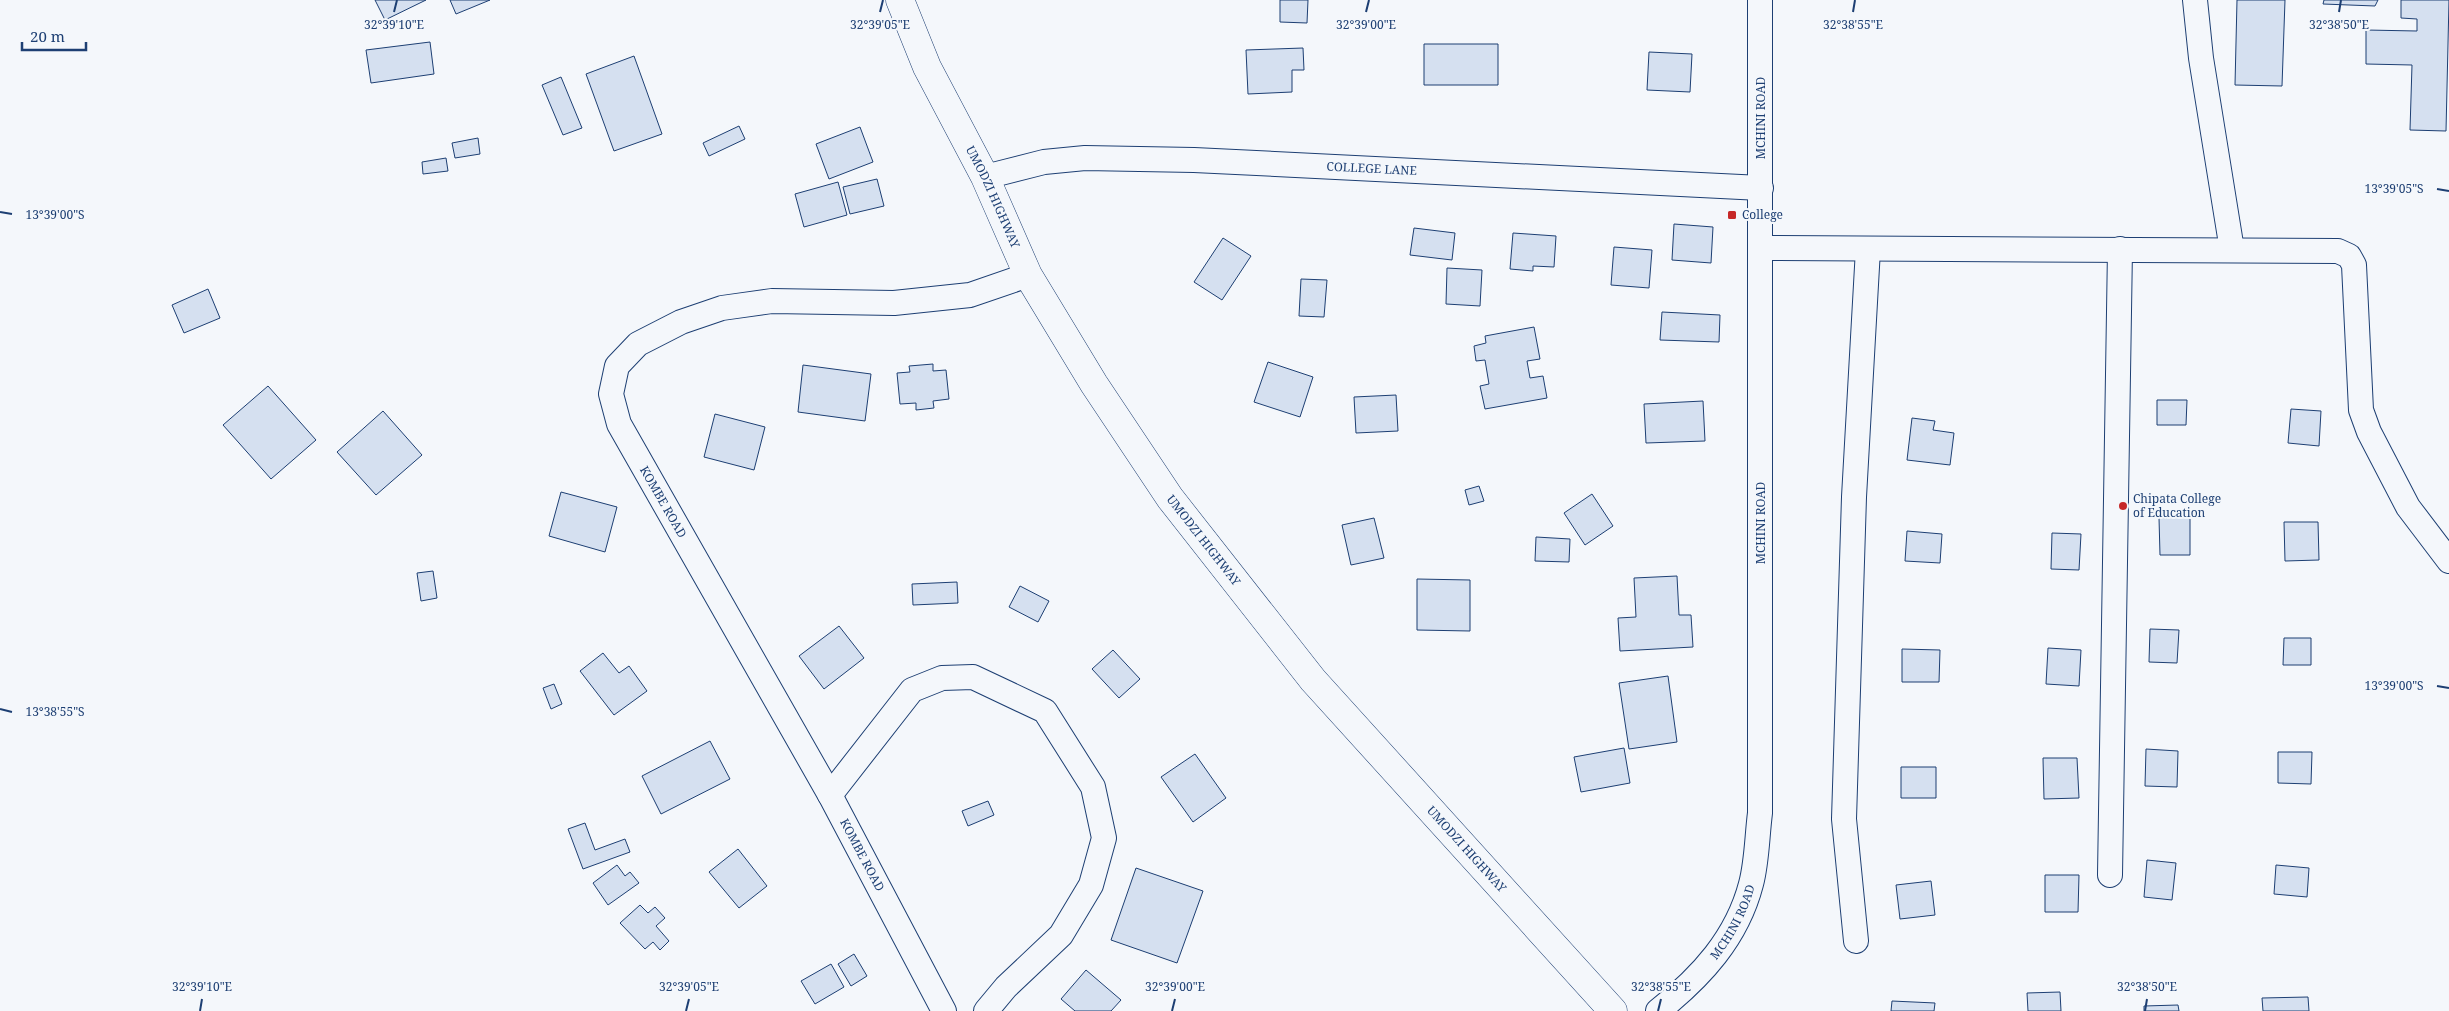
<svg xmlns="http://www.w3.org/2000/svg" width="2449" height="1011" font-family="'Noto Serif',serif">
<rect width="100%" height="100%" fill="#f4f7fb"/>
<path fill="#d5e0f0" stroke="#1d3f73" d="M375 0H426L385 20Z
M450 0H490L456 14Z
M1280 0H1308L1307 23 1280 22Z
M2237 0H2285L2282 86 2235 85Z
M2324 0H2378L2375 6 2323 4Z
M2401 0H2449L2446 131 2410 130 2412 65 2366 64V30L2417 31V19L2401 18Z
M430 42 434 74 371 83 366 50Z
M1424 44H1498V85H1424Z
M1303 48 1304 70H1292V92L1248 94 1246 50Z
M1649 52 1692 54 1690 92 1647 90Z
M634 56 662 134 614 151 586 74Z
M561 77 582 128 563 135 542 85Z
M739 126 745 139 709 156 703 143Z
M860 127 873 162 829 179 816 144Z
M478 138 480 154 455 158 452 143Z
M446 158 448 171 423 174 422 162Z
M877 179 884 206 850 214 843 187Z
M838 182 847 215 804 227 795 194Z
M1674 224 1713 227 1711 263 1672 260Z
M1414 228 1455 233 1452 260 1410 255Z
M1513 233 1556 236 1554 267 1533 266V271L1510 269Z
M1223 238 1251 256 1222 300 1194 282Z
M1614 247 1652 250 1649 288 1611 285Z
M1447 268 1482 270 1480 306 1446 304Z
M1301 279 1327 280 1324 317 1299 316Z
M208 289 220 318 184 333 172 305Z
M1662 312 1720 315 1719 342 1660 340Z
M1534 327 1540 359 1527 361 1530 378 1543 376 1547 398 1485 409 1480 386 1489 384 1485 360 1476 361 1474 346 1486 343 1485 336Z
M1268 362 1313 377 1300 417 1254 402Z
M933 364V371L946 370 949 399 933 401 934 408 916 410V403L900 404 897 373 910 372 909 366Z
M803 365 871 374 865 421 798 412Z
M268 386 316 440 271 479 223 425Z
M1396 395 1398 431 1356 433 1354 397Z
M2157 400H2187L2186 425H2157Z
M1703 401 1705 441 1646 443 1644 404Z
M2291 409 2321 411 2319 446 2288 443Z
M383 411 422 455 376 495 337 452Z
M715 414 765 427 754 470 704 457Z
M1912 418 1935 421 1933 430 1954 433 1950 465 1907 460Z
M1479 486 1484 501 1469 505 1465 490Z
M561 492 617 507 605 552 549 536Z
M1592 494 1613 526 1585 545 1564 513Z
M2190 517V555H2160L2159 518Z
M1374 518 1384 558 1351 565 1342 525Z
M2284 522H2318L2319 560 2285 561Z
M1907 531 1942 534 1940 563 1905 561Z
M2052 533 2081 534 2079 570 2051 569Z
M1536 537 1570 539 1569 562 1535 561Z
M433 571 437 598 421 601 417 573Z
M1677 576 1679 615H1691L1693 647 1620 651 1618 618 1636 617 1634 578Z
M1417 579 1470 580V631L1417 630Z
M957 582 958 603 913 605 912 584Z
M1020 586 1049 601 1038 622 1009 607Z
M839 626 864 658 824 689 799 656Z
M2150 629 2179 630 2177 663 2149 662Z
M2284 638H2311V665H2283Z
M2048 648 2081 650 2079 686 2046 684Z
M1902 649 1940 650 1939 682H1902Z
M1113 650 1140 679 1119 698 1092 669Z
M603 653 619 673 629 666 647 691 614 715 580 671Z
M1668 676 1677 742 1629 749 1619 683Z
M554 684 562 704 551 709 543 688Z
M710 741 730 779 661 814 642 776Z
M1624 748 1630 783 1581 792 1574 757Z
M2146 749 2178 751 2177 787 2145 786Z
M2278 752H2312L2311 784 2278 783Z
M1195 754 1226 798 1193 822 1161 777Z
M2043 758H2077L2079 798 2044 799Z
M1901 767H1936V798H1901Z
M988 801 994 815 968 826 962 811Z
M585 823 595 850 625 839 630 852 583 869 568 829Z
M738 849 767 886 739 908 709 872Z
M2147 860 2176 863 2172 900 2144 897Z
M617 865 625 876 630 872 639 883 608 905 593 883Z
M2276 865 2309 868 2307 897 2274 894Z
M1136 868 1203 891 1177 963 1111 940Z
M2045 875H2079L2078 912H2045Z
M1931 881 1935 915 1900 919 1896 885Z
M640 905 648 913 655 907 665 918 656 926 669 941 660 950 653 942 645 949 620 923Z
M854 954 867 976 851 986 838 964Z
M831 964 844 987 815 1004 801 981Z
M1086 970 1121 1000 1111 1011H1075L1061 999Z
M2060 992 2061 1011H2028L2027 993Z
M2308 997 2309 1011H2263L2262 998Z
M1892 1001 1935 1003 1934 1011H1891Z
M2178 1005 2179 1011H2144V1006Z"/>
<g fill="none" stroke-linecap="round" stroke-linejoin="round">
<g stroke="#1d3f73" stroke-width="26">
<g id="minor">
<path d="M2195 0 2201 58 2232 250"/>
<path id="s1" d="M985 177 1044 162 1085 158 1194 160 1761 188"/>
<path d="M1761 248 2338 251 2349 256 2354 265 2361 410 2369 432 2408 507 2449 561"/>
<path d="M830 795 912 690 942 678 973 677 1045 711 1093 787 1104 838 1091 885 1061 935 1006 987 986 1011"/>
<path d="M2110 875 2120 249"/>
<path d="M1856 941 1844 819 1854 497 1868 249"/>
<path d="M944 1011 830 795 619 424 611 394 617 366 638 344 681 322 722 308 772 301 894 303 970 295 1028 275"/>
<path id="s2" d="M1658 1011C1701 977 1737 938 1751 884 1757 862 1757 836 1760 813V0"/>
</g>
</g>
<g stroke="#1d3f73" stroke-width="29">
<g id="highway">
<path id="s3" d="M900 0 927 67 985 177 1028 275 1094 384 1170 498 1313 680 1613 1011"/>
</g>
</g>
<use href="#minor" stroke="#f4f7fb" stroke-width="24"/>
<use href="#highway" stroke="#f4f7fb" stroke-width="28"/>
</g>
<path fill="none" stroke="#1d3f73" stroke-width="2" d="M394 12 397 0M880 12 883 0M1366 12 1369 0M1853 12 1855 0M2339 12 2341 0M2437 189 2449 191M0 212 12 214M2437 686 2449 688M0 709 12 712M200 1011 202 999M686 1011 689 999M1172 1011 1175 999M1658 1011 1661 999M2145 1011 2147 999"/>
<g fill="#c62828" stroke="#f4f7fb" stroke-width="2">
<rect x="1727" y="210" width="10" height="10" rx="2.5"/>
<circle cx="2123" cy="506" r="5"/>
</g>
<g text-anchor="middle" stroke-width="4" stroke-linejoin="round" paint-order="stroke">
<g font-size="12" fill="#1d3f73" stroke="#f4f7fb">
<text transform="translate(1761 118) rotate(-90)" y="4">MCHINI ROAD</text>
<text dy="4" stroke="none"><textPath href="#s1" startOffset="389">COLLEGE LANE</textPath></text>
<text dy="4" stroke="none"><textPath href="#s3" startOffset="218">UMODZI HIGHWAY</textPath></text>
<text transform="translate(663 502) rotate(60)" y="4">KOMBE ROAD</text>
<text transform="translate(1761 523) rotate(-90)" y="4">MCHINI ROAD</text>
<text dy="4" stroke="none"><textPath href="#s3" startOffset="622">UMODZI HIGHWAY</textPath></text>
<text dy="4" stroke="none"><textPath href="#s3" startOffset="1028">UMODZI HIGHWAY</textPath></text>
<text transform="translate(862 855) rotate(62)" y="4">KOMBE ROAD</text>
<text dy="4" stroke="none"><textPath href="#s2" startOffset="118">MCHINI ROAD</textPath></text>
</g>
<g font-size="12" fill="#1d3f73" stroke="#f4f7fb" text-anchor="start">
<text x="1742" y="219">College</text>
<text x="2133" y="503">Chipata College<tspan x="2133" dy="14">of Education</tspan></text>
</g>
</g>
<g font-size="12" text-anchor="middle" fill="#1d3f73" stroke="#f4f7fb" stroke-width="4" stroke-linejoin="round" paint-order="stroke">
<text x="394" y="29">32°39'10"E</text>
<text x="880" y="29">32°39'05"E</text>
<text x="1366" y="29">32°39'00"E</text>
<text x="2339" y="29">32°38'50"E</text>
<text x="1853" y="29">32°38'55"E</text>
<text x="2394" y="193">13°39'05"S</text>
<text x="55" y="219">13°39'00"S</text>
<text x="2394" y="690">13°39'00"S</text>
<text x="55" y="716">13°38'55"S</text>
<text x="202" y="991">32°39'10"E</text>
<text x="689" y="991">32°39'05"E</text>
<text x="1175" y="991">32°39'00"E</text>
<text x="1661" y="991">32°38'55"E</text>
<text x="2147" y="991">32°38'50"E</text>
</g>
<path d="M22 42v8h64v-8" fill="none" stroke="#1d3f73" stroke-width="2.5"/>
<text x="30" y="42" font-size="15" fill="#1d3f73" stroke="#f4f7fb" stroke-width="4" paint-order="stroke">20 m</text>
</svg>
